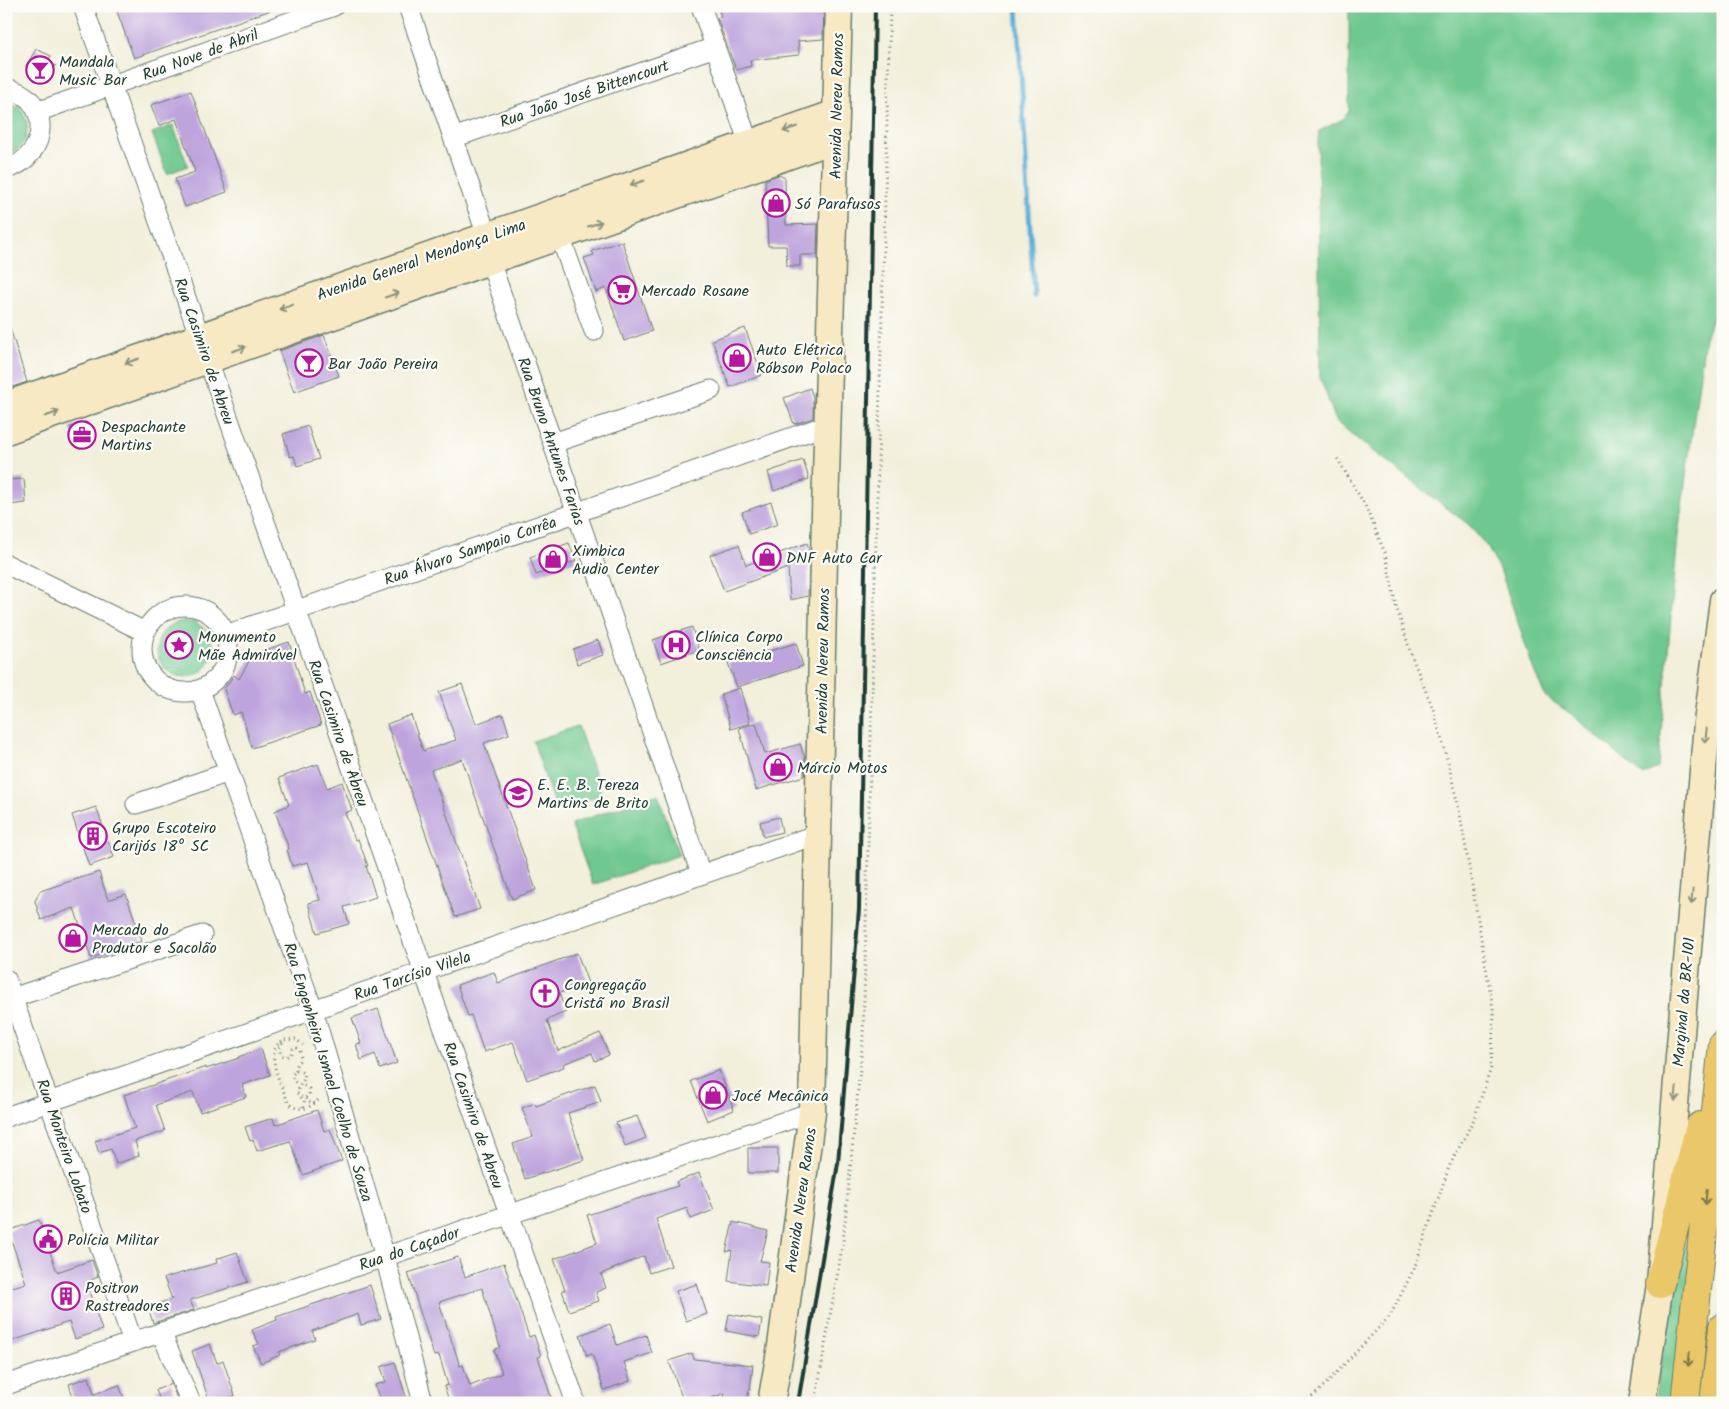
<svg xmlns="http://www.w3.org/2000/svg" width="1729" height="1409" font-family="Kalam,sans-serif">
<rect width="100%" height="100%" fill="#fdfcf7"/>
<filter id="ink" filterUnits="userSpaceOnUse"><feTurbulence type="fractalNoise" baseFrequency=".02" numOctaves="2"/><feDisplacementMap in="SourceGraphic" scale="10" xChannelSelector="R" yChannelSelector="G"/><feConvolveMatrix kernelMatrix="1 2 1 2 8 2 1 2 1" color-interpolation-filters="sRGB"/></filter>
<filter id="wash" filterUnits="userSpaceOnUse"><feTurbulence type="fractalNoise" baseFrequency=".0096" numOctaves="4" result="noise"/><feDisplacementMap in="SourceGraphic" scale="20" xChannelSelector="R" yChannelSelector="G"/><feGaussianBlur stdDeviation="1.12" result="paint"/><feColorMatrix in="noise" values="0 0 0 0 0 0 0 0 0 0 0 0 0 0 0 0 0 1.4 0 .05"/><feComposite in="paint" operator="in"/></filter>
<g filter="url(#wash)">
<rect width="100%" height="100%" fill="#f2efdb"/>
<path fill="#6ec88f" stroke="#468262" d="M1349 6H1723V289L1705 338 1678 535 1658 768 1642 775 1571 714 1545 696 1533 668 1502 575 1488 548 1469 525 1362 443 1336 421 1320 377 1318 141 1319 131 1343 119 1349 111Z
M6 101C34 108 35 148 6 155Z
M173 125 188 166 167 174 152 133Z
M157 649a28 28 0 1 1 56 0a28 28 0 1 1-56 0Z
M578 726 602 795 556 810 533 741Z
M658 794 679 855 593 885 571 824Z
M1699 1203 1674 1403H1654L1672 1284Z"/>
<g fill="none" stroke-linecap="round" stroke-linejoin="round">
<path stroke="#5aadd5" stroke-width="5" d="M1017 6 1034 296"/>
</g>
<g id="blocks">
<path fill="#bda4dd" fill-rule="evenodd" d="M115 6H276L277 8 134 58Z
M717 6H824L823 39 798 41 799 55 750 60 751 66 736 70 717 18 721 16Z
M36 49 51 56 48 61 56 66 41 73 35 72 26 66Z
M191 91 227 192 185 207 175 179 195 172 176 119 159 126 151 105Z
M779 175 785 178 786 225 818 224 817 255H800V266H787L786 246H768L765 180Z
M622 241 652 331 624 341 606 288 596 292 584 258 594 255 592 251Z
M9 325 27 382 6 389V326Z
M745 328 762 375 730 387 712 340Z
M324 335 339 376 294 392 279 351Z
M810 388 813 397V418L794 424 784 398Z
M86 422 94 443 78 449 70 427Z
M308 426 319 459 297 466 294 456 290 457 283 434Z
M803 460 809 479 774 491 768 472Z
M24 479 26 503 9 505V503L6 504V480Z
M771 502 778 524 749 534 742 512Z
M569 543 576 561 536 575 530 557Z
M807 543 809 550 808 596 790 600 788 568 724 591 710 555 739 545 746 565Z
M692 627 699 650 661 663 653 640Z
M598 640 603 655 577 664 573 649Z
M289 642 305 694 310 692 321 725 252 748 241 712 233 715 224 689 234 675 239 679 253 654Z
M796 643 803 666 737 687 728 663 755 653 756 655Z
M462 684 476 724 503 714 509 734 484 743 536 890 512 899 462 759 431 770 480 909 455 917 387 724 411 715 423 751 456 740 439 692Z
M740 688 750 723 731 729 721 694Z
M756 723 765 754 800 744 805 759 804 776 756 790 739 728Z
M318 764 327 788 342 782 352 810 345 813 355 840 358 839 368 866H366L376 897 344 907 349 924 317 933 308 903 320 900 308 862 292 866 287 849H289L275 811 289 805 279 778Z
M96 807 114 857 89 866 72 815Z
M779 817 782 832 763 837 760 822Z
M99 872 108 900 126 894 142 941 91 958 74 908 41 920 35 901 40 891Z
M577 953 588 983 559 993 566 1012 547 1020 558 1051 600 1033 609 1055 595 1061 592 1053 563 1064 564 1067 527 1080 513 1042 484 1052 471 1015 468 1016 457 985 494 972 498 983Z
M378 1009 397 1063 380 1069 375 1054 361 1060 356 1044 361 1043 352 1018Z
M261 1049 270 1075 242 1085 246 1097 200 1112 193 1092 156 1105 165 1131 135 1141 139 1156 116 1164 111 1149 99 1153 95 1141 135 1128 124 1095 206 1067V1069L239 1058 238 1057Z
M719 1070 734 1110 707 1121 691 1081Z
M595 1085 601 1102 568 1113 584 1160 525 1179 513 1144 533 1137 522 1108 535 1103 536 1106Z
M317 1110 324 1131 330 1129 342 1161 303 1175 290 1141 257 1151 253 1140 250 1141 245 1127 273 1118 275 1125Z
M637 1116 646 1138 625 1146 616 1123Z
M748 1148H778V1173H748Z
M699 1173 714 1210 691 1219 687 1208 656 1219 671 1266 649 1273 644 1256 601 1274 606 1288 596 1292 599 1301 569 1311 562 1290H565L554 1259 597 1243 587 1215 678 1186 676 1182Z
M39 1220 57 1272 92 1260 98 1277 86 1282 102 1330 75 1339 69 1322 6 1343V1289L26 1283 8 1231Z
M733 1222 768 1231 760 1261 769 1262 766 1286 728 1281 732 1250 726 1252Z
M237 1252 248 1282 190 1300 194 1310 153 1323 148 1307 172 1299 164 1278 217 1263 216 1259Z
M458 1257 465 1277 504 1263 529 1337 534 1335 541 1356 538 1357 553 1403H450L444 1386 448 1385 439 1355 434 1356 408 1273ZM482 1288 500 1347 494 1350 502 1373 470 1386 463 1365 460 1366 439 1302Z
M697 1284 707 1314 686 1321 676 1291Z
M370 1285 381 1319 361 1325 358 1314 312 1331 315 1339 279 1352 280 1355 261 1363 253 1346 259 1344 252 1330 277 1320 276 1317Z
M729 1314 762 1320 759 1337 726 1331Z
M610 1324 617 1345 646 1335 652 1353 624 1362 630 1381 604 1390 592 1354 587 1356 580 1335Z
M210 1344 217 1363 223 1360 235 1396 215 1403H210L192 1351Z
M692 1353 694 1359 753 1365 750 1389H749L747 1403H723L725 1393 698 1403H684L669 1361Z
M395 1362 408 1403H381L375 1385 386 1382 381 1367Z
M89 1377 94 1394 119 1385 126 1403H75L69 1384Z
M171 1384 179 1403H161L156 1390Z"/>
</g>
</g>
<g filter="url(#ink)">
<use href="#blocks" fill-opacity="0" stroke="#697b6e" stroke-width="1"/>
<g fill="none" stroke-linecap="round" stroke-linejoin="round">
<g stroke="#697b6e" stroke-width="21">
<path id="street" d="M83 6 576 1403
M408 6 487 236 490 261 701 874
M701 6 749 144
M6 88C53 97 50 157 6 169
M37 112 334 6
M453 138 715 47
M560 236 594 331
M553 443 711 390
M6 564 145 632
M142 649a43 43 0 1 1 86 0a43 43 0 1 1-86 0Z
M226 635 827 425
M200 690 313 1010 385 1257 423 1403
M136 804 229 772
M6 979 133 1342
M6 1000 202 935
M6 1117 818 834
M161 1332 191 1403
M6 1385 812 1112"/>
</g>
<g stroke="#697b6e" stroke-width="29">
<path id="secondary" d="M6 405 836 113
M6 431 836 139
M771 1403 781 1346 812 1112 825 513 839 6
M1642 1403 1660 1284 1707 723 1723 600"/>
</g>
<g stroke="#697b6e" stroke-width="30">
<path id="highway" d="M1660 1284 1700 1126
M1685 1403 1723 1044
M1714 1403 1723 1327"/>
</g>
<path stroke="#697b6e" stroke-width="3" stroke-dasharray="1 4" stroke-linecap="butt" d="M282 1041C263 1052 282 1086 288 1102 297 1114 312 1108 320 1098
M296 1071C314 1072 298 1085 297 1093L301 1097 305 1098 309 1094V1089C303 1083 293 1086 292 1075L296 1071 295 1067 301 1058 300 1051 296 1047 292 1049 291 1054 286 1057 281 1055 279 1048 284 1040 296 1039 303 1045
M303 1107 305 1098 310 1102 315 1103
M815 1403 843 1242 863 1039 890 6
M1304 1403 1318 1392 1390 1316 1414 1269 1449 1167 1474 1119 1491 1068 1494 1014 1460 814 1448 762 1433 709 1412 657 1396 606 1385 553 1365 505 1337 458"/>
<use href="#street" stroke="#fff" stroke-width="19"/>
<use href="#secondary" stroke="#f7e9c3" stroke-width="26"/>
<use href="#highway" stroke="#eac769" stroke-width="28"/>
<path stroke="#1f3d34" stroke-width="4" d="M798 1403 838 1163 859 909 875 6"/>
</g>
<defs><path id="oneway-shaft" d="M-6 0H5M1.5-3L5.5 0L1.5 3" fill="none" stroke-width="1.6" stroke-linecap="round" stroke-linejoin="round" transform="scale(1.25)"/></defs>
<g stroke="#8b937c">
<use href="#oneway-shaft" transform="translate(790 129) rotate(161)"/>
<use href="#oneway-shaft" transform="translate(637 183) rotate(161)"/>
<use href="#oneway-shaft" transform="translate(595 224) rotate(-19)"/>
<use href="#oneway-shaft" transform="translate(392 295) rotate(-19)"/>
<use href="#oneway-shaft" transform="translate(286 307) rotate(161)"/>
<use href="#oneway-shaft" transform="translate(239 349) rotate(-19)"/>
<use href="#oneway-shaft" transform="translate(132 361) rotate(161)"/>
<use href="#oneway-shaft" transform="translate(52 414) rotate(-19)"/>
<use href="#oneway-shaft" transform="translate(1706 736) rotate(95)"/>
<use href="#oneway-shaft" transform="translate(1692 897) rotate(95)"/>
<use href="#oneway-shaft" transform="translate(1676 1094) rotate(95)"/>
</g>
<g stroke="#7a7b4c">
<use href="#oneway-shaft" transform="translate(1706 1197) rotate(96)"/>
<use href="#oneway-shaft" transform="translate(1689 1359) rotate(96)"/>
</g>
</g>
<defs>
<g id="bar-ring" transform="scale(1.4375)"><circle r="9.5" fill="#fdfcf7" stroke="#b5179e" stroke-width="1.5"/><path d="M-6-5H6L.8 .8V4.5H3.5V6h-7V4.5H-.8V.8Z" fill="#b5179e"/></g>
<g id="shop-ring" transform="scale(1.4375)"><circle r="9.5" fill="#fdfcf7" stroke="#b5179e" stroke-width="1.5"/><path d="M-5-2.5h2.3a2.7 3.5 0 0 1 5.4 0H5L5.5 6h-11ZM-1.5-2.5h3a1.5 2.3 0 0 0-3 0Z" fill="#b5179e"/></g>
<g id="supermarket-ring" transform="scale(1.4375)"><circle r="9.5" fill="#fdfcf7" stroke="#b5179e" stroke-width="1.5"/><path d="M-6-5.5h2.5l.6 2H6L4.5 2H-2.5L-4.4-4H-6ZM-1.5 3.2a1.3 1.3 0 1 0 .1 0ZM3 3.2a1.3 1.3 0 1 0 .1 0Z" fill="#b5179e"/></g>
<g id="office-ring" transform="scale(1.4375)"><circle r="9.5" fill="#fdfcf7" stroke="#b5179e" stroke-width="1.5"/><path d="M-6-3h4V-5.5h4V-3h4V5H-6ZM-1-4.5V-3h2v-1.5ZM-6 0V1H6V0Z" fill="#b5179e"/></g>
<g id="sight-ring" transform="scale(1.4375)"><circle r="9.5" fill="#fdfcf7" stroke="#b5179e" stroke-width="1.5"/><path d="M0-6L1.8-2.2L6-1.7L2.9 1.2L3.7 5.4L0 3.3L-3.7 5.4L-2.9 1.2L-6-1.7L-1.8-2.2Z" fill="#b5179e"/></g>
<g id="hospital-ring" transform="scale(1.4375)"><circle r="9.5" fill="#fdfcf7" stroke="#b5179e" stroke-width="1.5"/><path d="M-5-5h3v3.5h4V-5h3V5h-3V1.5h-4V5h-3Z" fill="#b5179e"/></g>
<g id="school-ring" transform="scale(1.4375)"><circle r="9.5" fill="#fdfcf7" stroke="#b5179e" stroke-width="1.5"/><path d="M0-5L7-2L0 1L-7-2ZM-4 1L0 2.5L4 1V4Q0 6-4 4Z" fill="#b5179e"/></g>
<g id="building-ring" transform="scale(1.4375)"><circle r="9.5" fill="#fdfcf7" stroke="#b5179e" stroke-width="1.5"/><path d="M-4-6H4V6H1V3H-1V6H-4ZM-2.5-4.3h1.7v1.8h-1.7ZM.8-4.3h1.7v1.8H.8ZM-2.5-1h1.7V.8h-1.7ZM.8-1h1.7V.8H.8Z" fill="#b5179e"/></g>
<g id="church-ring" transform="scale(1.4375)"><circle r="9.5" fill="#fdfcf7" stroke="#b5179e" stroke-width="1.5"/><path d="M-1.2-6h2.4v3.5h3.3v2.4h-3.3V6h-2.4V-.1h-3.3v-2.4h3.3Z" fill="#b5179e"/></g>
<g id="civic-ring" transform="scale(1.4375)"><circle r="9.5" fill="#fdfcf7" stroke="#b5179e" stroke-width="1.5"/><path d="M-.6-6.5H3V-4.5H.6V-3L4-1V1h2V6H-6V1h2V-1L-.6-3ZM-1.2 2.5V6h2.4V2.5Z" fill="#b5179e"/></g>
</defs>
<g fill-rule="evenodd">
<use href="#bar-ring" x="40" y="70"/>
<use href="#shop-ring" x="776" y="203"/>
<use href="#supermarket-ring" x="622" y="290"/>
<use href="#shop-ring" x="737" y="358"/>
<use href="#bar-ring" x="309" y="363"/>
<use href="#office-ring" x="82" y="435"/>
<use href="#shop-ring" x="767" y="557"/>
<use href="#shop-ring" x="553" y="559"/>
<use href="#sight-ring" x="179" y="645"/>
<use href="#hospital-ring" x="676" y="645"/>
<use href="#shop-ring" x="778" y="767"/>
<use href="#school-ring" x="518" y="793"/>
<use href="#building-ring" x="93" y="836"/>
<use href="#shop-ring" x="73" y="938"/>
<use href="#church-ring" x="545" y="993"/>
<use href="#shop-ring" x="713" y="1095"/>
<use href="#civic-ring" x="48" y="1239"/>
<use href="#building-ring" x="66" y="1296"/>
</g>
<g text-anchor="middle" stroke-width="4.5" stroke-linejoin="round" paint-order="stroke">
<g font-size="16" fill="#1f3d34" stroke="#fdfcf7">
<text transform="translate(200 54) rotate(-20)" y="6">Rua Nove de Abril</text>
<text transform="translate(584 93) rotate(-19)" y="6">Rua João José Bittencourt</text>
<text transform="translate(836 106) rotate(-89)" y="6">Avenida Nereu Ramos</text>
<text transform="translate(421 259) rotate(-19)" y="6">Avenida General Mendonça Lima</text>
<text transform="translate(205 351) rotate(71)" y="6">Rua Casimiro de Abreu</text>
<text transform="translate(552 441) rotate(71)" y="6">Rua Bruno Antunes Farias</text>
<text transform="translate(470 550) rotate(-19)" y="6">Rua Álvaro Sampaio Corrêa</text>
<text transform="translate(822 661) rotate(-89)" y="6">Avenida Nereu Ramos</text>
<text transform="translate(339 733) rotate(71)" y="6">Rua Casimiro de Abreu</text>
<text transform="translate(412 975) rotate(-19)" y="6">Rua Tarcísio Vilela</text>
<text transform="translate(1683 1002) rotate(-85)" y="6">Marginal da BR-101</text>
<text transform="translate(329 1072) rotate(73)" y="6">Rua Engenheiro Ismael Coelho de Souza</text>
<text transform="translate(474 1115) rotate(71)" y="6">Rua Casimiro de Abreu</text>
<text transform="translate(65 1146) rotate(71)" y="6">Rua Monteiro Lobato</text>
<text transform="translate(800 1200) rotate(-82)" y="6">Avenida Nereu Ramos</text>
<text transform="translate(409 1248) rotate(-19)" y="6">Rua do Caçador</text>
</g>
<g font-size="16" fill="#1f3d34" stroke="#fdfcf7" text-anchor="start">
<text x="59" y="67">Mandala<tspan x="59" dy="18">Music Bar</tspan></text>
<text x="795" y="209">Só Parafusos</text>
<text x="641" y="296">Mercado Rosane</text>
<text x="756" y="355">Auto Elétrica<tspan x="756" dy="18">Róbson Polaco</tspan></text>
<text x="328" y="369">Bar João Pereira</text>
<text x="101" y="432">Despachante<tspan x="101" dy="18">Martins</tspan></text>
<text x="572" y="556">Ximbica<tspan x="572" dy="18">Audio Center</tspan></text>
<text x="786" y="563">DNF Auto Car</text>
<text x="198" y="642">Monumento<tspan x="198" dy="18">Mãe Admirável</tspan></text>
<text x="695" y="642">Clínica Corpo<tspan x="695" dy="18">Consciência</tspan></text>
<text x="797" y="773">Márcio Motos</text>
<text x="537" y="790">E. E. B. Tereza<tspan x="537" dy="18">Martins de Brito</tspan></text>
<text x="112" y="833">Grupo Escoteiro<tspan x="112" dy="18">Carijós 18º SC</tspan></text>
<text x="92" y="935">Mercado do<tspan x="92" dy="18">Produtor e Sacolão</tspan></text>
<text x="564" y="990">Congregação<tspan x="564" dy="18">Cristã no Brasil</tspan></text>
<text x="732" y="1101">Jocé Mecânica</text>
<text x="67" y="1245">Polícia Militar</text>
<text x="85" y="1293">Positron<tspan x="85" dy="18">Rastreadores</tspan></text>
</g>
</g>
<rect width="1729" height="1409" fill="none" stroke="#fdfcf7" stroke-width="25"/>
</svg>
